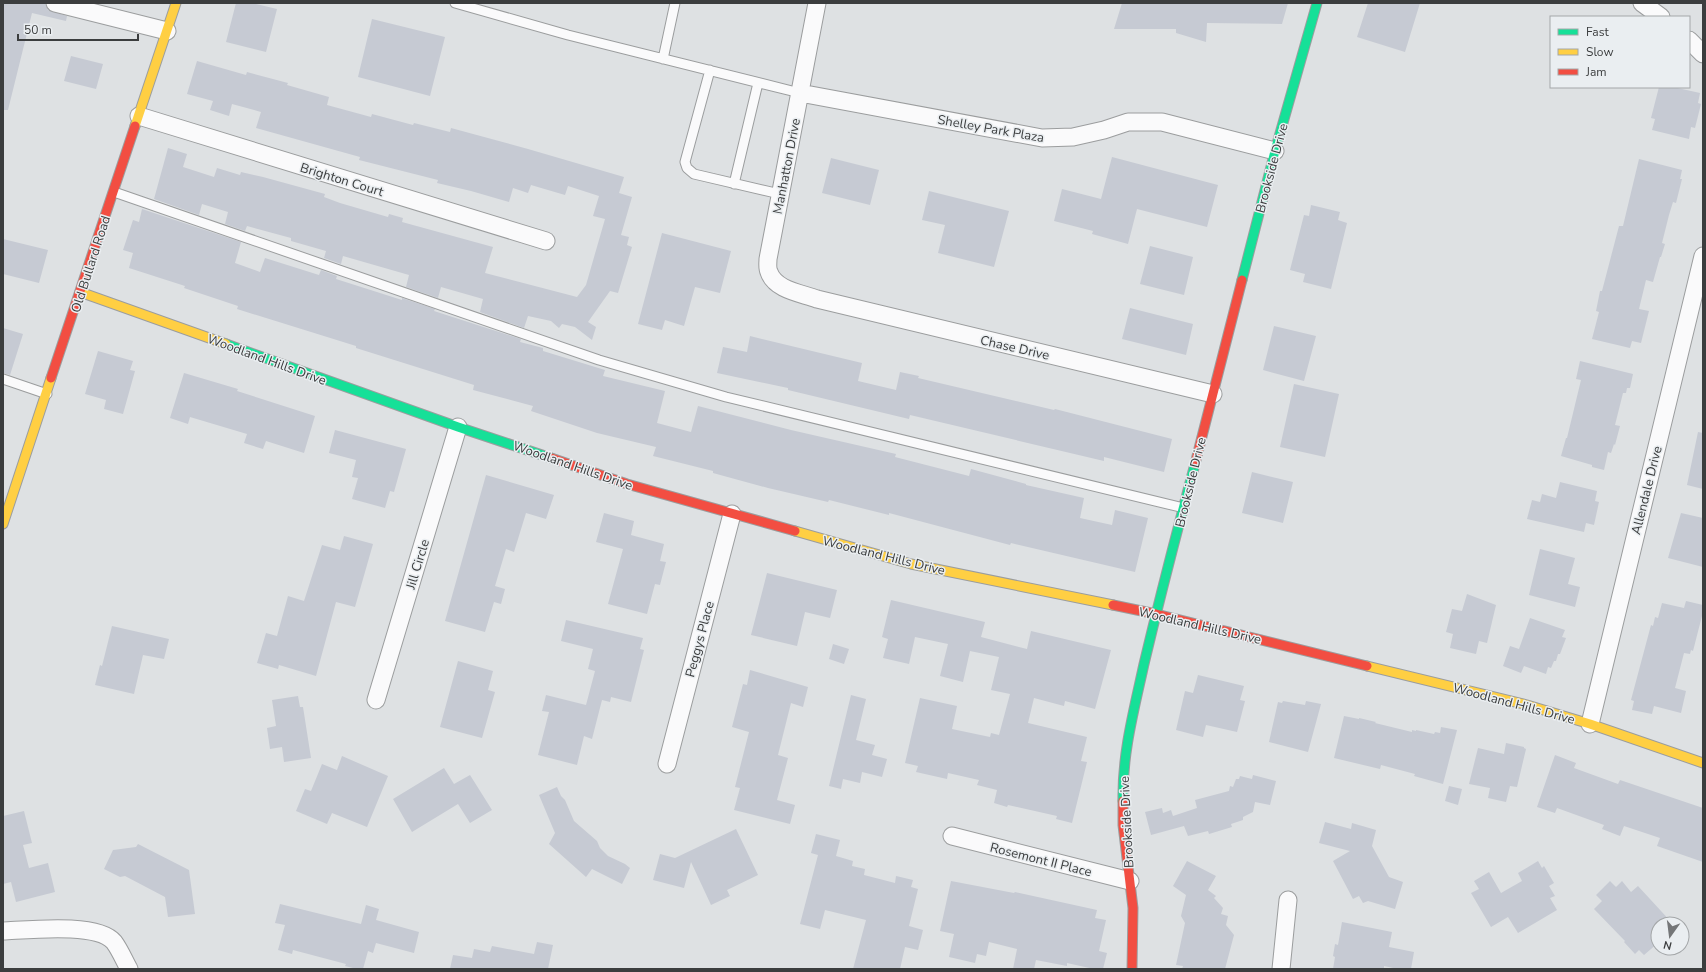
<svg xmlns="http://www.w3.org/2000/svg" width="1706" height="972" font-family="'Nunito Sans',sans-serif">
<rect width="100%" height="100%" fill="#dee1e3"/>
<path fill="#c6cad3" d="M3 3H45L48 10 67 16 66 21 32 13 8 110H3Z
M236 3H252L277 9 266 52 226 42Z
M1122 3H1288L1282 24 1207 23 1206 42 1176 33V29H1114Z
M1368 3H1420L1405 52 1357 37Z
M372 19 445 37 430 96 358 77Z
M71 56 103 64 96 89 64 81Z
M197 61 246 75 247 72 288 83 287 85 329 97 327 105 371 117 372 114 413 125 414 123 450 132 451 128 528 149 624 177 619 193 632 197 621 235 629 237 627 245 632 247 618 293 610 291 588 322 596 327 592 340 575 327 562 324 559 328 551 321 528 316 524 328 480 312 483 299 441 287 438 298 406 287 409 275 343 256 341 264 324 258 326 251 291 241V238L247 226 245 231 225 224 228 212 202 204 199 215 154 199 168 148 187 154 183 167 214 177 217 168 240 175 241 172 263 177 325 194 324 197 340 203 388 217 389 214 403 218 402 222 493 247 485 273 577 297 586 285 605 219 593 216 599 196 568 186 565 195 531 185 528 193 513 188 509 202 471 191 437 183 438 180 359 160 360 157 256 128 261 112 232 104 229 116 210 110 213 101 187 94Z
M1659 87H1673L1700 93 1698 103 1701 104 1695 128 1691 127 1689 139 1652 130 1655 119 1651 118Z
M1112 157 1218 185 1207 227 1137 209 1128 244 1092 234 1093 231 1054 221 1062 189 1101 199Z
M831 158 879 170 870 205 822 193Z
M1639 159 1682 170 1680 179H1682L1676 203 1673 202 1669 215 1662 243 1665 244 1661 257H1660L1653 282 1646 280 1639 309 1649 311 1641 343 1632 341 1630 348 1592 339 1599 312 1596 311 1600 291H1602L1619 226H1623Z
M929 191 1009 211 994 267 938 253 945 225 922 220Z
M1311 205 1340 212 1338 220 1347 223 1331 289 1303 282 1305 274 1290 270 1304 215 1309 216Z
M142 209 241 242 235 263 260 272 265 258 319 275 321 270 337 276 336 279 402 300V298L435 309 434 311 521 339 520 342 543 348V351L605 370 603 376 665 391 657 423 691 432 698 406 791 430 896 454 895 457 969 476 971 469 1026 484V485L1084 498 1080 518 1112 525 1115 510 1148 518 1135 572 1011 543 1010 545 889 513V515L829 500 828 502 768 488 713 473V471L653 456 656 447 597 433 531 411 533 406 473 390 474 385 356 348V346L237 309 238 306 184 288 185 286 129 268 133 253 123 250 133 220 139 222Z
M662 233 731 251 720 293 695 287 684 326 665 320 662 330 638 324Z
M3 239 48 250 39 283 3 274Z
M1150 246 1193 257 1184 295 1140 284Z
M1130 308 1193 324 1186 355 1122 339Z
M1274 326 1316 336 1304 381 1263 370Z
M3 328 23 334 10 375 3 373Z
M750 336 862 363 858 381 896 390 900 372 919 376 918 378 1054 410 1055 409 1172 439 1164 472 1104 457V461L910 415 909 419 788 390V388L717 373 723 347 747 352Z
M98 351 133 361 130 370 135 371 123 414 104 409 106 400 85 394Z
M1580 361 1633 374 1630 388H1627L1626 393H1623L1615 425 1620 426 1615 445 1614 444 1611 453 1608 452 1604 470 1592 467V465L1561 456 1566 438H1567L1581 380 1576 379Z
M184 373 238 389 237 391 315 416 304 453 266 441 263 449 244 443 247 434 190 417 188 424 170 418Z
M1294 384 1339 394 1325 457 1280 447Z
M335 430 406 449 394 492 390 491 385 508 352 499 358 478 352 477 356 460 329 453Z
M1698 432 1703 433V489L1687 485Z
M1252 472 1293 482 1283 523 1242 513Z
M486 475 554 495 546 519 526 513 514 552 506 549 495 586 505 589 501 604 494 602 485 632 445 621Z
M1560 482 1597 491 1595 501 1599 502 1594 525 1586 523 1584 532 1527 519 1532 500 1540 502 1542 494 1556 498Z
M604 513 634 521 631 535 664 544 660 561 666 562 660 585 655 584 647 614 608 604 623 549 596 542Z
M1681 513 1703 518V567L1668 558Z
M344 536 373 544 355 607 336 602 316 676 279 665 278 669 257 663 266 633 277 636 288 596 304 601 322 545 340 550Z
M1540 549 1575 558 1568 584 1580 587 1575 607 1529 595Z
M767 573 837 590 830 618 805 612 797 646 751 635Z
M1467 594 1496 605 1487 643 1479 641 1476 654 1450 648 1453 634 1446 632 1452 609 1462 611Z
M891 600 985 622 981 637 1027 649 1031 631 1111 650 1095 709 1065 701 1064 706 1034 698 1028 723 1087 737 1081 761 1087 762 1072 823 1056 819 1057 816 1008 805 1007 807 994 803 997 790 977 785 979 780 948 773 947 779 916 772 918 766 905 763 920 698 957 706 952 729 990 737 991 733 999 735 1010 694 991 690 999 657 970 651 963 682 940 676 948 644 915 637 909 664 883 658 888 639 882 637Z
M1686 601 1703 605V612L1693 651 1691 650 1690 654 1684 653 1675 688 1686 691 1681 713 1654 706 1652 714 1632 710 1634 701 1631 700 1651 625 1653 626 1655 617 1658 618 1662 603 1684 608Z
M1530 618 1565 630 1562 637 1566 638 1560 654H1558L1556 661H1554L1551 668 1548 667 1546 674 1524 666 1521 673 1503 666 1510 646 1519 649Z
M566 620 643 638 640 649 644 650 631 702 611 697 610 702 602 700 592 739 584 736 577 765 538 755 549 712 542 711 546 695 586 705 595 671 588 669 593 649 561 641Z
M112 626 169 639 164 659 143 655 134 694 95 685 100 665 102 666Z
M833 644 849 649 844 664 829 659Z
M458 661 493 671 488 690 495 692 482 738 440 727Z
M750 670 808 687 803 707 791 703 778 755 788 758 777 800 795 805 790 824 734 810 740 788 735 787 749 732 732 727 743 684 747 685Z
M1198 675 1244 686 1240 700 1245 701 1237 732 1206 725 1203 737 1176 730 1185 691 1193 693Z
M851 695 866 699 856 740 875 745 872 755 887 759 882 777 862 772 860 783 843 779 841 789 829 786Z
M298 696 300 707H303L311 758 284 762 282 747 270 749 267 728 276 726 272 700Z
M1283 701 1305 705 1306 701 1321 704 1308 752 1269 742 1278 702 1282 703Z
M1344 716 1359 719V718L1376 722 1375 723 1412 732V730L1416 731V730L1434 734 1435 732 1440 733 1441 727 1457 730 1443 784 1414 776 1415 774 1381 765 1380 769 1334 758Z
M1506 743 1524 747V748L1526 749 1517 787 1510 786 1506 802 1488 798 1490 788 1469 784 1478 748 1504 754Z
M1555 755 1576 763 1574 768 1618 784 1620 780 1703 808V862L1657 846 1660 838 1624 826 1620 836 1602 829 1604 825 1557 808 1555 813 1537 807Z
M342 756 388 776 367 827 332 813 327 824 296 811 305 789 311 791 322 764 337 770Z
M444 768 454 784 470 775 492 810 470 823 458 804 412 832 393 799Z
M1253 775 1276 781 1270 805 1255 802 1253 812 1243 817V820L1231 824 1232 827 1209 834 1208 831 1188 836 1184 826 1151 835 1145 812 1162 808 1163 813 1171 810 1173 816 1197 808 1195 800 1229 791 1230 786 1233 787 1236 779H1239L1240 776 1252 779Z
M1449 786 1462 789 1458 805 1445 801Z
M557 787 561 796 565 800 574 821 597 841 600 848 608 856 625 864 630 868 622 884 592 869 586 877 549 844 555 833 539 795Z
M24 811 32 843 23 845 29 868 48 863 55 892 16 902 11 882 3 884V816Z
M1325 822 1351 829 1352 823 1376 830 1372 846 1389 877 1403 882 1395 909 1368 901 1363 903 1359 896 1353 899 1333 861 1350 851 1319 843Z
M736 829 758 875 727 890 730 896 711 905 691 862 684 888 653 880 660 854 675 858Z
M816 834 840 840 836 856 853 861 852 866 865 869 864 875 895 883 896 876 913 880 911 887 918 889 909 926 923 930 918 950 905 947 900 969H853L866 920 825 910 820 929 800 924 818 855 811 853Z
M138 844 189 870 195 914 168 917 165 897 125 876 120 877 104 869 113 850 136 847Z
M1187 861 1216 876 1208 890 1216 896 1214 898 1223 908 1221 914 1228 916 1226 925 1234 935 1225 969H1182L1183 966 1176 965 1185 923 1181 916 1186 895 1173 886Z
M1538 861 1542 868 1544 866 1554 883 1549 886 1555 896 1550 898 1557 910 1518 933 1508 917 1491 927 1471 893 1479 889 1474 881 1489 872 1501 893 1522 881 1518 873Z
M951 881 1014 893 1015 892 1097 910 1095 918 1106 920 1099 951 1107 953 1103 969H1094L1067 963V966L1036 960 1034 969H1013L1017 949 989 942 986 956 977 954 975 963 949 957 954 934 940 931Z
M1610 881 1616 887 1622 881 1631 892 1638 886 1673 924H1658V943L1644 955 1639 950 1635 954 1624 942 1625 941 1594 909 1602 901 1596 895Z
M280 904 361 924 366 905 379 909 376 920 419 932 414 953 376 943 373 953 368 951 363 969H357L345 966 346 964 293 950 292 954 278 950 285 925 275 923Z
M1342 922 1392 932 1389 947 1414 952 1411 969H1398L1384 966V969H1333L1335 957 1333 956 1335 944 1338 945Z
M537 942 553 945 548 969H450L453 955 472 958 474 949 490 952 492 946 534 954Z"/>
<g fill="none" stroke-linecap="round" stroke-linejoin="round">
<g stroke="#9b9d9e" stroke-width="11">
<path id="lane" d="M455 3 568 35 800 93
M663 59 675 3
M710 70 685 162 687 168 694 174 780 194
M734 184 758 83
M114 192 599 360 726 397 1184 508
M3 379 47 394"/>
</g>
<g stroke="#9b9d9e" stroke-width="19">
<path id="street" d="M55 3 167 31
M817 3 768 259C768 263 767 268 769 272 775 290 801 293 817 299L1213 394
M1642 3 1661 17
M1689 40 1703 54
M800 93 1042 138 1073 137 1104 130 1128 122H1162L1275 151
M139 116 546 241
M376 700 458 427
M1590 724 1703 256
M667 764 732 514
M952 836 1130 881
M3 931C27 930 98 922 114 942 120 950 124 960 129 969
M1281 969 1288 900"/>
</g>
<g stroke="#9b9d9e" stroke-width="11">
<path id="fast" d="M1242 280 1275 151 1317 3
M226 344 458 427 551 458
M1123 801C1122 754 1134 710 1144 664 1160 597 1177 531 1195 464"/>
</g>
<g stroke="#9b9d9e" stroke-width="11">
<path id="slow" d="M135 126 176 3
M80 292 226 344
M3 524 51 378
M795 531 911 564 1113 605
M1367 666 1527 705 1590 724 1703 763"/>
</g>
<g stroke="#9b9d9e" stroke-width="11">
<path id="jam" d="M51 378 135 126
M551 458 627 484 795 531
M1195 464 1242 280
M1113 605 1156 614 1367 666
M1123 801V825L1133 908 1132 969"/>
</g>
<use href="#lane" stroke="#fafafb" stroke-width="9"/>
<use href="#street" stroke="#fafafb" stroke-width="17"/>
<use href="#fast" stroke="#16e098" stroke-width="9"/>
<use href="#slow" stroke="#ffcf43" stroke-width="9"/>
<use href="#jam" stroke="#f24e42" stroke-width="9"/>
</g>
<g text-anchor="middle" stroke-width="3" stroke-linejoin="round" paint-order="stroke">
<g font-size="13" fill="#3b3d3e" stroke="#eaeef1">
<text transform="translate(991 128) rotate(10)" y="5">Shelley Park Plaza</text>
<text transform="translate(786 166) rotate(-79)" y="5">Manhatton Drive</text>
<text transform="translate(1271 168) rotate(-75)" y="5">Brookside Drive</text>
<text transform="translate(342 179) rotate(17)" y="5">Brighton Court</text>
<text transform="translate(90 264) rotate(-72)" y="5">Old Bullard Road</text>
<text transform="translate(1015 347) rotate(13)" y="5">Chase Drive</text>
<text transform="translate(267 359) rotate(20)" y="5">Woodland Hills Drive</text>
<text transform="translate(573 465) rotate(19)" y="5">Woodland Hills Drive</text>
<text transform="translate(1190 482) rotate(-76)" y="5">Brookside Drive</text>
<text transform="translate(1646 490) rotate(-76)" y="5">Allendale Drive</text>
<text transform="translate(884 555) rotate(14)" y="5">Woodland Hills Drive</text>
<text transform="translate(417 564) rotate(-73)" y="5">Jill Circle</text>
<text transform="translate(1200 625) rotate(13)" y="5">Woodland Hills Drive</text>
<text transform="translate(699 639) rotate(-75)" y="5">Peggys Place</text>
<text transform="translate(1514 703) rotate(15)" y="5">Woodland Hills Drive</text>
<text transform="translate(1126 822) rotate(-93)" y="5">Brookside Drive</text>
<text transform="translate(1041 859) rotate(14)" y="5">Rosemont II Place</text>
</g>
</g>
<rect width="1706" height="972" fill="none" stroke="#3b3d3e" stroke-width="8"/>
<rect x="1550" y="16" width="140" height="72" fill="#eaeef1" stroke="#a4a7a9"/>
<rect x="1558" y="29" width="20" height="6" fill="#16e098" stroke="#a4a7a9"/>
<text x="1586" y="36" font-size="12" fill="#3b3d3e">Fast</text>
<rect x="1558" y="49" width="20" height="6" fill="#ffcf43" stroke="#a4a7a9"/>
<text x="1586" y="56" font-size="12" fill="#3b3d3e">Slow</text>
<rect x="1558" y="69" width="20" height="6" fill="#f24e42" stroke="#a4a7a9"/>
<text x="1586" y="76" font-size="12" fill="#3b3d3e">Jam</text>
<g transform="translate(1670 936) rotate(194)"><circle r="19" fill="#eaeef1" stroke="#a4a7a9"/>
<path d="M0-3L7 15L0 10L-7 15Z" fill="#747678"/>
<text y="-6" font-size="11" font-weight="bold" text-anchor="middle" fill="#3b3d3e">N</text>
</g>
<path d="M18 34v6h120v-6" fill="none" stroke="#3b3d3e" stroke-width="2"/>
<text x="24" y="34" font-size="12" fill="#3b3d3e" stroke="#eaeef1" stroke-width="3" paint-order="stroke">50 m</text>
</svg>
